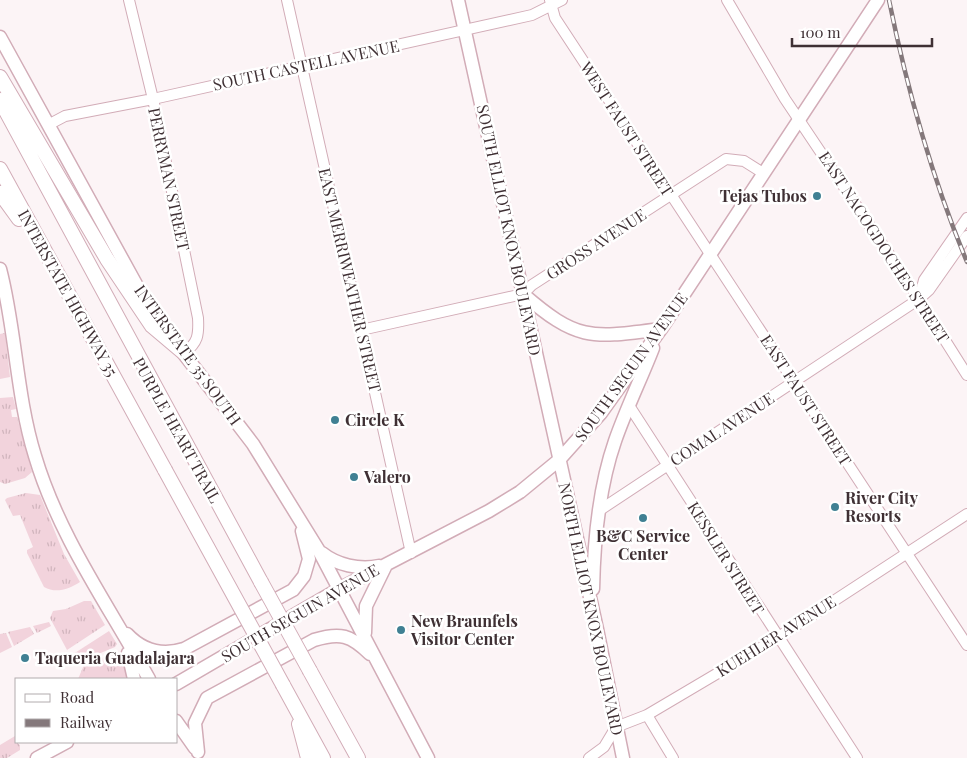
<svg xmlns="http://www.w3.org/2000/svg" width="967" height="758" font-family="'Playfair Display',serif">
<defs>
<pattern id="grass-tufts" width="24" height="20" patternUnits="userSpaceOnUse" patternTransform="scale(1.25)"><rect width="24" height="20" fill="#f2d3dc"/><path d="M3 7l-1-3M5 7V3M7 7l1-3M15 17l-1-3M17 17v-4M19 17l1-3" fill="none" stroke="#d1b5bd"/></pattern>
</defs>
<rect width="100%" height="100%" fill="#fcf4f6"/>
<path fill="url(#grass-tufts)" d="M5 333 10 377 0 379V334Z
M13 397 16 409 11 410 12 417H17L32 472 25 478 5 484 0 482V398Z
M26 493 40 495 64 554 80 582C69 589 56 594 44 587L27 553V550L33 547 20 515 13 516 5 500 7 498Z
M84 601H91L105 625 67 650 50 618 53 611 66 609Z
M49 622 51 626 37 633 33 626Z
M30 627 34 634 14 646 8 632Z
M109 631 117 644 115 647 74 664 67 658Z
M6 633 12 647 0 653V634Z
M117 652 120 655 122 654 128 679H78L84 665Z
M15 736 16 742 20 745V750L7 758H0V745Z"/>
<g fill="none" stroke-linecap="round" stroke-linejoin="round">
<g stroke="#d2acb7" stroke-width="12">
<path id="minor" d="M129 0 153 99 198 318C199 335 198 343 184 353
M287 0 411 553
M550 0 555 18 967 645
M727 0 785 99 919 299 967 375
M48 125 65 116 153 99 532 15 562 0
M919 299 924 280 967 218
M361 330 523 294 532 285 726 159 744 161 763 173
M630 407 857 758
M600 510 919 299 929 290 967 236
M647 715 673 758
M589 758 604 747 616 727 647 715 777 638 967 514"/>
</g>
<g stroke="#d2acb7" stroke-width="15">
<path id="major" d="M458 0 597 629 623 758
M0 37 137 286 171 337 253 444 319 551 428 758
M0 269C16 330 16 395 35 456 59 537 109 606 149 679
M523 294C578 342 592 338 661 329
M322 553C337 565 359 570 379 566
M593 589C594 540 599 487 615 441 626 409 641 379 653 348
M365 633 366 606 386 565
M127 634C143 651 162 656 184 649L293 590 304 576 309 559 302 531
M128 653 134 679
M176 684 339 589 489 511 520 492 559 460 601 413 661 329 878 0
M176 721 195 748
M198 752 195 723 207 698 314 640C340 632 351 635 370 654
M37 758 67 742"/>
</g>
<g stroke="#d2acb7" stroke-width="16">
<path id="highway" d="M0 77 107 259 152 326 184 353
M0 100 261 582
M0 169 165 470
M0 193 19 219
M310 671 358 758
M283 685 323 758
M299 724 308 758"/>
</g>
<use href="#minor" stroke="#fff" stroke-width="10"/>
<use href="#major" stroke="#fff" stroke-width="12"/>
<use href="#highway" stroke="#fff" stroke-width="14"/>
<g stroke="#84787b" stroke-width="4.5">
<path id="rail" d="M889 0C907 89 932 178 967 262"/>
</g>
<use href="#rail" stroke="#fff" stroke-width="2.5" stroke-dasharray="8" stroke-linecap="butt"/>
<g stroke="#d2acb7" stroke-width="16" stroke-linecap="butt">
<path id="highway-bridge" d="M165 470 283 685
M261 582 310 671"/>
</g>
<use href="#highway-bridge" stroke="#fff" stroke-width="14"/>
</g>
<g fill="#408093" stroke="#fff" stroke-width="2">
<circle cx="817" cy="196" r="5"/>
<circle cx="335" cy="420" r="5"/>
<circle cx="354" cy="477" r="5"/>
<circle cx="835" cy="507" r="5"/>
<circle cx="643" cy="518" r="5"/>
<circle cx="401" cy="630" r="5"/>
<circle cx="25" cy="658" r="5"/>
</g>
<g text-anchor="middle" stroke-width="5" stroke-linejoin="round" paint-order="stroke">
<g font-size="16" fill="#3f3034" stroke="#fff">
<text transform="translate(306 65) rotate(-12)" y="6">SOUTH CASTELL AVENUE</text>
<text transform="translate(627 129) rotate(57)" y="6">WEST FAUST STREET</text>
<text transform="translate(169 179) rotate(78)" y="6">PERRYMAN STREET</text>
<text transform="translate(509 230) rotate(78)" y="6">SOUTH ELLIOT KNOX BOULEVARD</text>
<text transform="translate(596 244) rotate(-33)" y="6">GROSS AVENUE</text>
<text transform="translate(884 247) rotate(57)" y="6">EAST NACOGDOCHES STREET</text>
<text transform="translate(350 280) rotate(77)" y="6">EAST MERRIWEATHER STREET</text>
<text transform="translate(68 293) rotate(61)" y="6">INTERSTATE HIGHWAY 35</text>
<text transform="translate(188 355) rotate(54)" y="6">INTERSTATE 35 SOUTH</text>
<text transform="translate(631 367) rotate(-54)" y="6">SOUTH SEGUIN AVENUE</text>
<text transform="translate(806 400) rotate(57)" y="6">EAST FAUST STREET</text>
<text transform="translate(722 429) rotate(-33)" y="6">COMAL AVENUE</text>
<text transform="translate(177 430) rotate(61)" y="6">PURPLE HEART TRAIL</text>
<text transform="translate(726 558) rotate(58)" y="6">KESSLER STREET</text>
<text transform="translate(591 609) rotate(78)" y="6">NORTH ELLIOT KNOX BOULEVARD</text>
<text transform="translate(300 613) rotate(-30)" y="6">SOUTH SEGUIN AVENUE</text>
<text transform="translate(776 636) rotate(-32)" y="6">KUEHLER AVENUE</text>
</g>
<g font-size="16" font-weight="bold" fill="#3f3034" stroke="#fff" text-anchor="start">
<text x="807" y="202" text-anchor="end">Tejas Tubos</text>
<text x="345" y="426">Circle K</text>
<text x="364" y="483">Valero</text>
<text x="845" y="504">River City<tspan x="845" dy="18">Resorts</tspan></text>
<text x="643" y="542" text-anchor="middle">B&amp;C Service<tspan x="643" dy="18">Center</tspan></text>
<text x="411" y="627">New Braunfels<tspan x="411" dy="18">Visitor Center</tspan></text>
<text x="35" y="664">Taqueria Guadalajara</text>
</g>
</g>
<rect x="15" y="678" width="162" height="65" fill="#ffffff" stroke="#b2acae"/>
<rect x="25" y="694" width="25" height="8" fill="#ffffff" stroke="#b2acae"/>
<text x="60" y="703" font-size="15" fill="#3f3034">Road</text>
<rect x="25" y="719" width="25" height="8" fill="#84787b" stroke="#b2acae"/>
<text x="60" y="728" font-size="15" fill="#3f3034">Railway</text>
<path d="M792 38v8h140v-8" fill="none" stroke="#3f3034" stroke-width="2.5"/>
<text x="800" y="38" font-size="15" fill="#3f3034" stroke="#ffffff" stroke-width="4" paint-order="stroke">100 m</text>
</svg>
